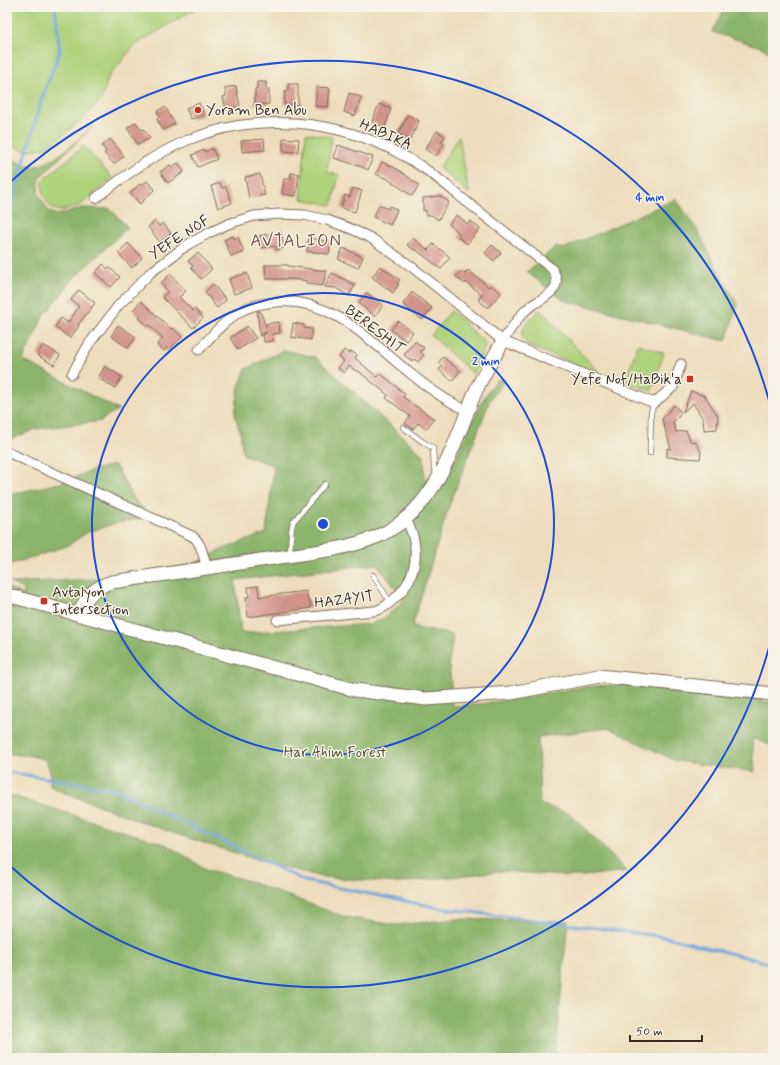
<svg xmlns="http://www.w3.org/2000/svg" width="780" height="1065" font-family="Mynerve,sans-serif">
<rect width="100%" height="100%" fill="#f7f3e8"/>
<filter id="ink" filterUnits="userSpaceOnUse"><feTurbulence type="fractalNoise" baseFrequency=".025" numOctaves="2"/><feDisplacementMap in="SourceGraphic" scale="8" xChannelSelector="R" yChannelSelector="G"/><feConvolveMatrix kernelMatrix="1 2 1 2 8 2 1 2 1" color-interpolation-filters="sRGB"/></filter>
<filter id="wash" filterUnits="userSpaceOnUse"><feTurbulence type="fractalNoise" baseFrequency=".012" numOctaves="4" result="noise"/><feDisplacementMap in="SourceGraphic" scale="16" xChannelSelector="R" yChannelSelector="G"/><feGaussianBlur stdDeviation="0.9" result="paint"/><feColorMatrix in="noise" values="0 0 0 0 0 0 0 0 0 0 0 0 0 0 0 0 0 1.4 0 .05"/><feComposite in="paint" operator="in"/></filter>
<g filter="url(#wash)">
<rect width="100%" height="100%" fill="#eeddbc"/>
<path fill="#afd27b" stroke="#757e4c" d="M7 7H198L135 45 109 76 101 100 81 120 48 147 25 151 7 143Z
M306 133 332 137 327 172 339 175 332 205 301 199Z
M459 136 469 193 439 168Z
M84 146 112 178 81 205 60 211 51 208 43 194 42 181Z
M540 310 602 375 529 346 522 337C522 324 531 318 540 310Z
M451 311 486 344 473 374 431 335Z
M638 344 664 353 651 391 625 382Z"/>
<path fill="#8bb46b" stroke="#636f44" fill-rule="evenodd" d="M725 7H773V55L761 47 712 32Z
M95 124 39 178 38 193 49 212 57 215 82 208 110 209 128 227 74 278 43 317 23 360 119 410 110 414 101 421 36 429 7 441V154L9 157C14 159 20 164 25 166 49 171 79 139 95 124Z
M676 199 696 228 725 284 738 304 726 341 563 300 527 272 555 247 563 249Z
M284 350 315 357 424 456 425 481 440 491 485 396 497 380 505 379 490 400 449 506 412 627 453 635 449 663 453 706C467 705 481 704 495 702 535 697 575 685 616 685 668 684 721 695 773 703V746L752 738 755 772 676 761 608 728 538 737 540 804 570 814 627 871 584 876H564L502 871 398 883 322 877 263 862 170 832 60 791 50 786 51 775 46 760 33 756 7 754V587L24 595V589L10 583 135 577 192 565 223 549 266 533 274 466 243 454 240 432 235 415 239 386 246 369ZM377 564 404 600 386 617 371 624 241 633 235 580Z
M115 465 133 498 150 516 113 524 88 532 67 546 15 563 7 564V495L60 483 93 470Z
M7 794 167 845 206 869 245 880 345 917 395 925 457 919 568 921 555 1058H7Z"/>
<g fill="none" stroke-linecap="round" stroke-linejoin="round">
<path stroke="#71a5dd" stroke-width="3" d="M7 222 42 98 60 51 55 7
M7 772 114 789 305 881 440 908 666 937 773 964"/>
</g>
<g id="blocks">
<path fill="#d1928b" d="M257 82H266V89H269V104L255 105V89L257 88Z
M288 84H298V105L284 104 285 91H288Z
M236 86 240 107 226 109 223 97 226 96 225 88Z
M317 87 330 88 328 107 315 106Z
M349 93 361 97 355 116 344 112Z
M199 103 204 115 191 119 186 108Z
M379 104 391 109 385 127 372 122Z
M165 107 175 124 163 130 157 119 160 117 157 111Z
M408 115 419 121 410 140 398 133Z
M136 122 141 130 143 129 150 138 138 145 127 128Z
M437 131 445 136 441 142 444 144 436 156 425 149Z
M283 138 299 139 298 152 283 151Z
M110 139 124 156 114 164 104 153 106 151 102 146Z
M264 139 265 150 242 152 241 141Z
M338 145 373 157 368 170 356 164V165L334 158Z
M212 148 217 159 198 167 192 155 204 150 205 152Z
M382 162 397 169 419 185 412 196 385 177V178L376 174Z
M178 163 184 172 168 183 160 172 170 165 172 167Z
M291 173 299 174 296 196 282 194 284 179H290Z
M260 174 265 195 249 198 245 177Z
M147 181 155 189 140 204 130 193 140 184 141 186Z
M220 183 222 188 226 187 232 203 218 208 211 186Z
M353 188 362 191 355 212 341 208 345 195 350 197Z
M440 196 449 202 438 220 432 215H426V210L423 211V198Z
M380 205 388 209 390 206 397 210 390 225 373 217Z
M457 215 468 224 471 221 480 229 467 244 458 237 460 234 449 224Z
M155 221 159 226 163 223 171 233 160 242 148 227Z
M281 232 284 248 276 250 275 246 261 248 259 236Z
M233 236 234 239 238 237 244 252 231 256 224 240Z
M309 238 331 242 329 254 307 251Z
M413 238 428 250 433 244 450 257 441 269 415 249 414 250 407 245Z
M128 243 142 258 132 268 118 253Z
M492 245 501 253 494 261 485 253Z
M343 248 363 257 358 268 338 259Z
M198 253 212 269 201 279 191 268 193 266 188 261Z
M103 264 108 269 109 267 120 277 111 287 95 273Z
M265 265H288V266L326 271 323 286 306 284 307 281 292 279H266Z
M380 266 400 280 397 283 399 284 393 293 372 277Z
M468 270 489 287 491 285 501 293 488 308 478 300 482 295 466 282 465 284 456 277 461 271 465 274Z
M247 273 252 288 234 294 229 279Z
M332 273 355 285 349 296 336 288 325 287Z
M170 274 186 291 179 297 193 311 195 309 203 318 193 328 162 297 168 292 161 283Z
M213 284 226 300 217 308 205 292Z
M79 290 95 303 78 325 79 326 70 338 55 327 61 318 68 323 78 308 79 306 71 300Z
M412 292 432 308 422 320 403 304Z
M367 293 383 305 375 316 358 303Z
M141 301 171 329 172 328 182 337 169 350 166 348 164 351 157 345 163 338 149 325 148 326 139 318 141 317 133 310Z
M257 311H260L266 327V324L279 322 280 333 272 334 273 341 264 342 263 334H266V332L260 336Z
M398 321 413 332 406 341 391 330Z
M293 323 304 325V328L312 329 311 340 291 337Z
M118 325 136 337 128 348 111 336Z
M247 326 256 338 238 350 230 338Z
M415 341 424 348 420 352 424 355 418 362 414 359 412 361 404 355Z
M43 345 60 355 54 365 37 355Z
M344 350 349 354 351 351 357 355 355 358 377 377 380 373 405 394 403 397 434 419 426 429 418 423 413 429 405 423 410 416 386 398 388 395 357 370 356 371 349 366 344 373 338 368 344 361 339 357Z
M443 357 460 371 452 381 439 370 442 366 438 363Z
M105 366 122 377 115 388 98 378Z
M691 391 705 396 718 416 717 429 704 430 703 419 693 403 683 412Z
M674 405 682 413 673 422 676 432 686 431 691 442 695 441 701 452 700 459 667 457V448L671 449 662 419Z
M258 586 259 597 306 591 308 601 310 600 311 608 248 617 246 597H249L248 587Z"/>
</g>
</g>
<g filter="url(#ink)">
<use href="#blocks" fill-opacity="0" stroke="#7a6955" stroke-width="1"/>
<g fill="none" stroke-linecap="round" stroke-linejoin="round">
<g stroke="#7a6955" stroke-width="6">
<path id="lane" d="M403 427 423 442 433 448 434 468 437 475
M650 453 651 412 654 403
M290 555 291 533 293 522 325 484
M373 575 390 602"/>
</g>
<g stroke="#7a6955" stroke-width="11">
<path id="street" d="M96 198C124 176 154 154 188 140 258 111 338 119 404 156 427 168 447 186 467 202 495 224 523 246 551 268 568 291 541 297 527 309 517 318 510 330 503 341
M199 350C212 335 224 321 241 311 252 305 265 303 276 302 329 297 367 338 405 369 424 385 444 400 468 411
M72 374 89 344 118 306 150 273 187 245 207 234 228 224 254 216 279 214 304 215 327 220 349 228 371 238 412 267 503 341 654 403 673 387 681 364
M7 452 192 536C202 542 203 557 207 568
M277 620 374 611C382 610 387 605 393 600 418 579 422 546 405 518"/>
</g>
<g stroke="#7a6955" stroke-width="15">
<path id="secondary" d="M7 595 355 690 426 699 511 693 599 676 773 694
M79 615C85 597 94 587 112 582L335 549C349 546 363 542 376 537 435 512 452 449 474 395 482 376 493 359 503 341"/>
</g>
<use href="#lane" stroke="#fff" stroke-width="4.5"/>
<use href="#street" stroke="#fff" stroke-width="9"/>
<use href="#secondary" stroke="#fff" stroke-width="13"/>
</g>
</g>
<g fill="none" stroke="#1d4ed8" stroke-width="2">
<circle cx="323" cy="524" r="231"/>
<path d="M772 636A463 463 0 0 1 7 863M7 185A463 463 0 0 1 772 412"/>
</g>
<g fill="#c8321e" stroke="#f7f3e8" stroke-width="1.5">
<circle cx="198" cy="110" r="4"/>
<rect x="686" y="375" width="8" height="8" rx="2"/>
<rect x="40" y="597" width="8" height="8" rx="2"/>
</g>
<g text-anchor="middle" stroke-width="3" stroke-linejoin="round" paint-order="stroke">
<g font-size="15" fill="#3b2a1e" stroke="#f7f3e8" text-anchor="start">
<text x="206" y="115">Yoram Ben Abu</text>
<text x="682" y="384" text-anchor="end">Yefe Nof/HaBik'a</text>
<text x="52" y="597">Avtalyon<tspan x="52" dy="17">Intersection</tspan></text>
</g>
<g font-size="15" fill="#3b2a1e" stroke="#f7f3e8">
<text transform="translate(386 134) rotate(24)" y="5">HABIKA</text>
<text transform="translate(179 237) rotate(-33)" y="5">YEFE NOF</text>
<text transform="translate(375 329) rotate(37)" y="5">BERESHIT</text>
<text transform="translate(344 599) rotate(-7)" y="5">HAZAYIT</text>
</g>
<g font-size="15" fill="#585435" stroke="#f7f3e8">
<text x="335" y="757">Har Ahim Forest</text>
</g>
<g font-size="17" letter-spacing="1" fill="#704e44" stroke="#f7f3e8">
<text x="296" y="246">AVTALION</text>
</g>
</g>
<circle cx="323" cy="524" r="6" fill="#1d4ed8" stroke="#f7f3e8" stroke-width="2"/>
<g font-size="12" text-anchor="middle" font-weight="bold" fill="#1d4ed8" stroke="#f7f3e8" stroke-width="3" stroke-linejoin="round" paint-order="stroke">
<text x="650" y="201">4 min</text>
<text x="486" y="365">2 min</text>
</g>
<rect width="780" height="1065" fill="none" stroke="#f7f3e8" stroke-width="24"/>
<path d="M630 1035v6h72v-6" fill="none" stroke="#3b2a1e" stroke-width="2"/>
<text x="636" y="1035" font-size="12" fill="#3b2a1e" stroke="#f7f3e8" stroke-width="3" paint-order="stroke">50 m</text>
</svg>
